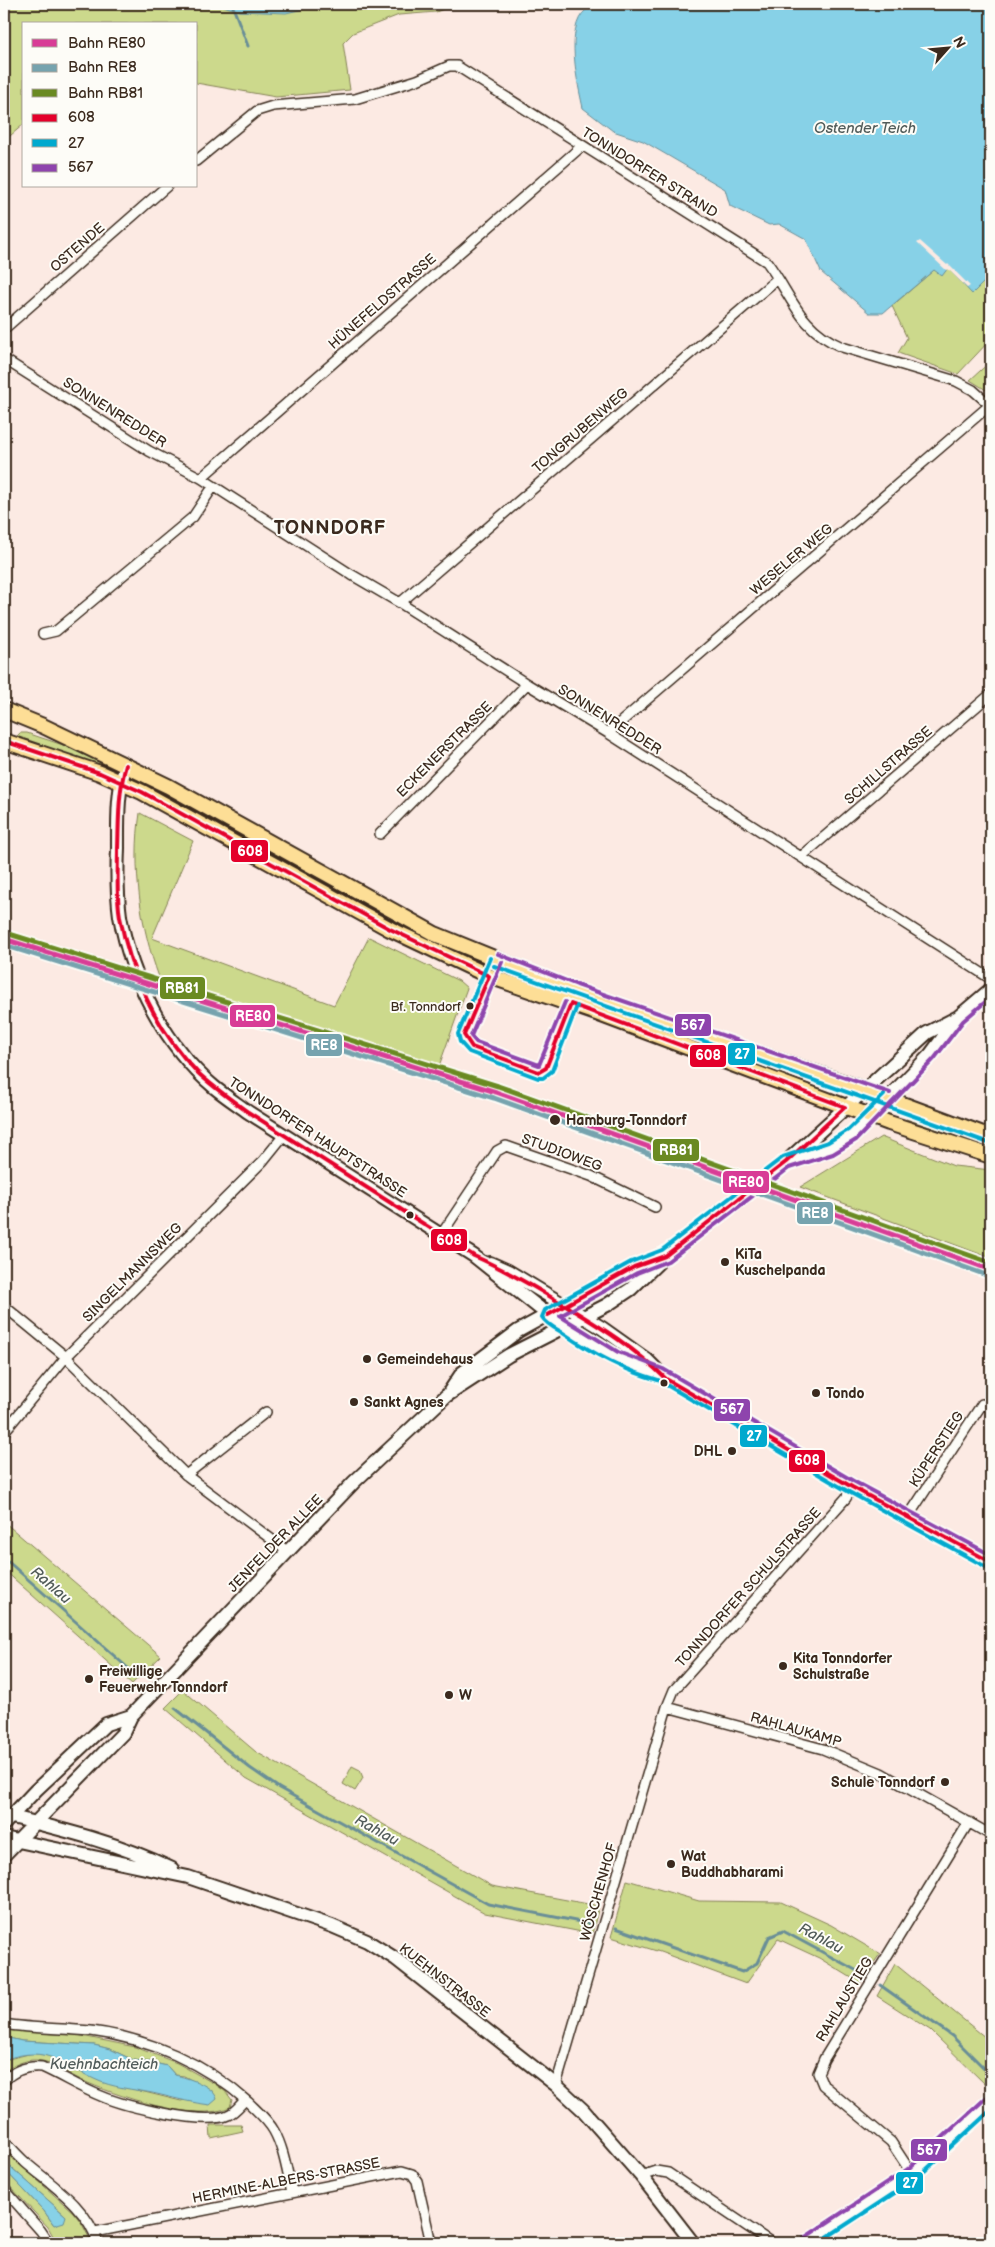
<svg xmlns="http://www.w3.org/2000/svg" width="995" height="2247" font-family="'Balsamiq Sans',sans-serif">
<rect width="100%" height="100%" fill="#fceae3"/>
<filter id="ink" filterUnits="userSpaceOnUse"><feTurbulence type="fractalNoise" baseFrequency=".02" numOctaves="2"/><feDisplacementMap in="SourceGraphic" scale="10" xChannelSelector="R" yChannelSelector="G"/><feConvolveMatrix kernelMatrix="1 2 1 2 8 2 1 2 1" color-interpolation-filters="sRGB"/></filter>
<g filter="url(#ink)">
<path fill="#ccd98c" stroke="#848255" d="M4 4H456L436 12 399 15 353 33 343 43 350 90 276 97 196 83V24H24V124L4 141Z
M991 104V339L958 374 898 353 907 338 892 306 934 270Z
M991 361V393L970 380Z
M20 733H27L90 754 111 766 110 769 16 737Z
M169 794 384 913 491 965 487 969 448 952 372 913 168 798Z
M140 813 193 841 152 938 334 1005 369 937 459 981 467 988 439 1066 159 977C140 926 132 867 140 813Z
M616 1009 830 1084 829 1089 741 1056 715 1051 617 1013Z
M906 1119 991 1147V1151L903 1122Z
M881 1137 954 1166 991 1170V1258L800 1187Z
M4 1522 161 1656 132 1684 4 1570Z
M183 1690 256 1752 492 1886 599 1906 592 1934 485 1913 246 1778 165 1708Z
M352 1766 360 1770 363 1778 355 1791 343 1784Z
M627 1880 699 1901 781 1902 831 1925 880 1954 860 1983 819 1958 778 1939 746 1984 660 1952 611 1937Z
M895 1964 991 2042V2086L989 2088 930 2030 877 1996Z
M4 2029 77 2035 135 2047 177 2063 215 2084 226 2092 232 2100 230 2107C196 2124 115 2095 81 2080 66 2073 53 2061 36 2060 26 2059 11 2066 4 2072V2060L33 2053 45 2055 58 2058 100 2081 181 2101 214 2092 184 2076 175 2075 167 2066 150 2062 133 2060 110 2049 94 2045 22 2041 4 2037Z
M210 2125H241L243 2131 211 2138Z
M4 2150 73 2212 81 2222 92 2243H85L79 2239 70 2243H57L48 2227 4 2180V2169L44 2211 54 2225 66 2216 4 2161Z"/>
<path fill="#87d1e7" stroke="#698e97" d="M217 4H325L286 13 239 11Z
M600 4H991V275L972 294 948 268 942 276 934 270 883 313H869L821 272 806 239 779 224 769 225 730 206 725 189 643 141 613 131 583 108C578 85 564 27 586 10 589 7 596 6 600 4Z
M4 2037 22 2041 94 2045 110 2049 133 2060 150 2062 167 2066 175 2075C188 2078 213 2085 217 2099L210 2105C193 2103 178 2099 161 2095 141 2090 120 2089 101 2082 62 2066 49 2043 4 2060Z
M4 2161 66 2216 64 2222 54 2225 44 2211 4 2169Z"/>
<path fill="#fceae3" d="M920 241 947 265 948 264 970 286 967 288 948 269 946 270 917 243Z"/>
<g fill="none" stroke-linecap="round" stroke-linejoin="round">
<path stroke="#698e97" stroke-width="3" d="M233 7 248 46
M4 1558 129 1669
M175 1708 250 1768 279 1788 488 1904 591 1924
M616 1928 742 1972 757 1963 769 1937 783 1931 861 1973
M880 1985 952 2036 991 2075"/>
<g stroke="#3b2a1e" stroke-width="12">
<path id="street" d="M196 161 257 111 273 106 355 99 417 80 449 66H457L767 262C792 296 799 329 842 347L956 381 973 390 991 406
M4 329 167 186
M4 359 149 451 201 478 352 575 400 603 527 684 608 733 991 979
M201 478 582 146
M400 603 777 279
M43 634 56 631 193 517 213 487
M608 733 990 405
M380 834 527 684
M802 856 991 694
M441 1235 497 1151 506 1146 591 1176 655 1207
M4 1306 66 1357 186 1475 287 1551
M4 1432 66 1357 263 1161 284 1135
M186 1475 266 1412
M908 1517 982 1404 991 1407
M667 1707 823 1749 881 1773 991 1835
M4 2024C33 2029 62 2028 91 2031 148 2038 206 2064 248 2102 257 2111 268 2120 274 2131 284 2149 287 2172 292 2192
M4 2081C14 2070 28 2066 42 2067 62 2076 81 2088 101 2096 124 2106 205 2126 228 2115 235 2112 240 2105 245 2100
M556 2085 667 1707 674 1690 846 1498 852 1487
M4 2140C11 2148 18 2156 26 2163 54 2187 86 2206 98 2243
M912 2174 891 2142 823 2085 818 2073 824 2059 969 1822
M641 2176 656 2171 668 2173 772 2243
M4 2189 41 2231 49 2243
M95 2232 402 2171 412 2174 417 2181 431 2243
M807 2243 912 2174 991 2102"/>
</g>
<g stroke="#3b2a1e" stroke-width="16">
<path id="secondary" d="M126 765C117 791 118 820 118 848 117 871 117 894 120 916 131 979 165 1046 214 1087 225 1096 237 1104 248 1112L474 1256 548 1315 583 1340 619 1360 640 1369 660 1374
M789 1161 831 1148 852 1135 930 1055 956 1020
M490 1263 508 1271 602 1328 647 1360 666 1379 852 1487 991 1562
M450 1391 462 1373 518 1331 634 1267 662 1257
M4 1815C61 1829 119 1843 172 1869
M4 1824 36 1790 106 1724 131 1716
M4 1838 188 1877 332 1926 367 1941 396 1959 556 2085 583 2110 641 2176 693 2243
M4 1855 123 1733 131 1716 354 1482 446 1396 509 1355 607 1305 631 1289 665 1256 695 1231 786 1162 927 1033 958 1017 991 989"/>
</g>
<g stroke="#3b2a1e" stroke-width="18">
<path id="primary" d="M4 710 43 726 168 786 435 934 575 991 843 1082 991 1137
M4 741 100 773 142 792 390 929 489 976 599 1014 889 1123 991 1156"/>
</g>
<use href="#street" stroke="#fdfcf7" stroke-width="9"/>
<use href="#secondary" stroke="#fdfcf7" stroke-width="12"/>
<use href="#primary" stroke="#fdde96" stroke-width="14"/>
<g stroke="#fdfcf7" stroke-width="8">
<path id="bus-1" d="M4 741 100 773 142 792 390 929 489 976
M126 765C118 793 119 820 118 848 118 871 116 894 120 917 130 973 157 1031 197 1072 213 1087 230 1099 248 1112L474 1256C506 1270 535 1287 564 1305 601 1327 636 1349 666 1379L852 1487 991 1562
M489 976 464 1035 472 1047 539 1072 546 1068 571 1004
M571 1004 845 1107
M548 1315 634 1267 665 1256 786 1162 845 1107"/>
</g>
<g stroke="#fdfcf7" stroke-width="8">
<path id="bus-2" d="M490 958 458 1034 460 1042 469 1052 538 1078H543L552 1071 577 1006
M494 966 989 1143
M884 1095 848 1130 828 1142 783 1157 662 1250 631 1262 545 1310 542 1317C546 1324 556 1329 563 1333 593 1354 623 1370 658 1380L849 1492 988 1568
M818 2243 916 2179 991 2110"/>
</g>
<g stroke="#fdfcf7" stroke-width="8">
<path id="bus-3" d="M498 954 577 985 890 1093
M502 962 471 1036 476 1042 539 1065 565 1002
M991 997 963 1021 934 1059 856 1140 833 1154 789 1168 668 1261 637 1273 560 1316 618 1352 663 1369 855 1482 991 1555
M804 2238 908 2169 987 2097"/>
</g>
<use href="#bus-1" stroke="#e4002b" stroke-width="4"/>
<use href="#bus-2" stroke="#00a9ce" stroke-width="4"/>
<use href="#bus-3" stroke="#8e44ad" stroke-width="4"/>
<g stroke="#fdfcf7" stroke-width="9">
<path id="rail-1" d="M4 939 496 1092 991 1270"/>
</g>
<g stroke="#fdfcf7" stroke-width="9">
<path id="rail-2" d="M4 945 494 1098 989 1276"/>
</g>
<g stroke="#fdfcf7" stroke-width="9">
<path id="rail-3" d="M6 933 498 1086 991 1263"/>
</g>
<use href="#rail-1" stroke="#d83c96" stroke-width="5"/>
<use href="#rail-2" stroke="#76a3ae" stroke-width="5"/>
<use href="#rail-3" stroke="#6a8a22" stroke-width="5"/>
</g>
</g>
<g fill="#3b2a1e" stroke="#fdfcf7" stroke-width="2">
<circle cx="470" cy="1006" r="4.5"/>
<circle cx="555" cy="1120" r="6"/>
<circle cx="410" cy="1215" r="4.5"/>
<circle cx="725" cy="1262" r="5"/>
<circle cx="367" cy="1359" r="5"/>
<circle cx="664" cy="1383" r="4.5"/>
<circle cx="816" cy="1393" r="5"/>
<circle cx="354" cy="1402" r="5"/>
<circle cx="732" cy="1451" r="5"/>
<circle cx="783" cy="1666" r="5"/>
<circle cx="89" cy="1679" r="5"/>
<circle cx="449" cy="1695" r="5"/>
<circle cx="945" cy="1782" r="5"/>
<circle cx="671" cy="1864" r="5"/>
</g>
<g text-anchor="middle" stroke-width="4" stroke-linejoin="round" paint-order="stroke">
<g font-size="13" fill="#3b2a1e" stroke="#fdfcf7" text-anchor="end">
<text x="461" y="1011">Bf. Tonndorf</text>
</g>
<g font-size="14" fill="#3b2a1e" stroke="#fdfcf7">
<text transform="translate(650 172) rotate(32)" y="5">TONNDORFER STRAND</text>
<text transform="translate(77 247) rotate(-41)" y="5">OSTENDE</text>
<text transform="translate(382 301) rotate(-41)" y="5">HÜNEFELDSTRASSE</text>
<text transform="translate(115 412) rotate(32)" y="5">SONNENREDDER</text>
<text transform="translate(580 430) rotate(-41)" y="5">TONGRUBENWEG</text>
<text transform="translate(791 559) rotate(-40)" y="5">WESELER WEG</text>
<text transform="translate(610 719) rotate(32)" y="5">SONNENREDDER</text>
<text transform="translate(444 749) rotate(-45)" y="5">ECKENERSTRASSE</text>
<text transform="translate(888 765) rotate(-41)" y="5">SCHILLSTRASSE</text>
<text transform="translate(318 1137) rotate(33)" y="5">TONNDORFER HAUPTSTRASSE</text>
<text transform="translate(562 1152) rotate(20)" y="5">STUDIOWEG</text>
<text transform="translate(132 1272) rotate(-45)" y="5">SINGELMANNSWEG</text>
<text transform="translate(936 1449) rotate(-57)" y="5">KÜPERSTIEG</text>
<text transform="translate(275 1543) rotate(-46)" y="5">JENFELDER ALLEE</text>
<text transform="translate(748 1587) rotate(-48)" y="5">TONNDORFER SCHULSTRASSE</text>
<text transform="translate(796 1729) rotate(16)" y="5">RAHLAUKAMP</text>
<text transform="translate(598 1892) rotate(-74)" y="5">WÖSCHENHOF</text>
<text transform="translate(445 1980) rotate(38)" y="5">KUEHNSTRASSE</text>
<text transform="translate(844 1999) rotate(-59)" y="5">RAHLAUSTIEG</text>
<text transform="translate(286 2180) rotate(-11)" y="5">HERMINE-ALBERS-STRASSE</text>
</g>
<g font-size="14" font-weight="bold" fill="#3b2a1e" stroke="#fdfcf7" text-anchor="start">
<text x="566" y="1125">Hamburg-Tonndorf</text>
</g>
<g font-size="14" font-weight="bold" fill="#3b2a1e" stroke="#fdfcf7" text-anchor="start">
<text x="735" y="1259">KiTa<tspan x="735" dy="16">Kuschelpanda</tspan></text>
<text x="377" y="1364">Gemeindehaus</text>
<text x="826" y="1398">Tondo</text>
<text x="364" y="1407">Sankt Agnes</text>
<text x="722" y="1456" text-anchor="end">DHL</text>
<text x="793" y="1663">Kita Tonndorfer<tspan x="793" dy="16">Schulstraße</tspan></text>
<text x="99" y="1676">Freiwillige<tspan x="99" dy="16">Feuerwehr Tonndorf</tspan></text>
<text x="459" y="1700">W</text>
<text x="935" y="1787" text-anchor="end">Schule Tonndorf</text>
<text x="681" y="1861">Wat<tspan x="681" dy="16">Buddhabharami</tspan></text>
</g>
<g font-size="15" font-style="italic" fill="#525c5a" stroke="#fdfcf7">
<text x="865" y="133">Ostender Teich</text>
<text transform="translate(51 1585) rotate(41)" y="5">Rahlau</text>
<text transform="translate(377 1830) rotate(29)" y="5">Rahlau</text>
<text transform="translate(821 1938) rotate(28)" y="5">Rahlau</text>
<text x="104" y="2069">Kuehnbachteich</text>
</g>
<g font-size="19" font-weight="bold" letter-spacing="1" fill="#3b2a1e" stroke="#fdfcf7">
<text x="330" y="534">TONNDORF</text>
</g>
</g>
<g stroke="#fdfcf7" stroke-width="2">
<rect x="230" y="839" width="39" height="24" rx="5" fill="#e4002b"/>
<rect x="159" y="976" width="47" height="24" rx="5" fill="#6a8a22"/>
<rect x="229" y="1004" width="47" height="24" rx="5" fill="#d83c96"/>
<rect x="674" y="1013" width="38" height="24" rx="5" fill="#8e44ad"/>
<rect x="305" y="1033" width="38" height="24" rx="5" fill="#76a3ae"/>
<rect x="727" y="1042" width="29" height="24" rx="5" fill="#00a9ce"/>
<rect x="689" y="1044" width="38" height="24" rx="5" fill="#e4002b"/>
<rect x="652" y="1138" width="48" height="24" rx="5" fill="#6a8a22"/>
<rect x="722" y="1170" width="48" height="24" rx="5" fill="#d83c96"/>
<rect x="796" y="1201" width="38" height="24" rx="5" fill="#76a3ae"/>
<rect x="430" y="1228" width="38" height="24" rx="5" fill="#e4002b"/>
<rect x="713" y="1398" width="38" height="24" rx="5" fill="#8e44ad"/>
<rect x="739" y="1424" width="29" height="24" rx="5" fill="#00a9ce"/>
<rect x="788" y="1449" width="38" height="24" rx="5" fill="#e4002b"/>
<rect x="910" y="2138" width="38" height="24" rx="5" fill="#8e44ad"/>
<rect x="895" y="2171" width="29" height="24" rx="5" fill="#00a9ce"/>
</g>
<g font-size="14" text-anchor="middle" font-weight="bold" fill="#fff">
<text x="250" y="856">608</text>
<text x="182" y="993">RB81</text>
<text x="253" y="1021">RE80</text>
<text x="693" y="1030">567</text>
<text x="324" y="1050">RE8</text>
<text x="742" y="1059">27</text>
<text x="708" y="1060">608</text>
<text x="676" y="1155">RB81</text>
<text x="746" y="1187">RE80</text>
<text x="815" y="1218">RE8</text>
<text x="449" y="1245">608</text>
<text x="732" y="1414">567</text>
<text x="754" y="1441">27</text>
<text x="807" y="1465">608</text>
<text x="929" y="2155">567</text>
<text x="910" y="2188">27</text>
</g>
<rect width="995" height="2247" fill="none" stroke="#fdfcf7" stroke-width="20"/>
<rect x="10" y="10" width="975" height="2227" fill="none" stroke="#3b2a1e" stroke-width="2" filter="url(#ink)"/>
<rect x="22" y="22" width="175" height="165" fill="#fdfcf7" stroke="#afa8a0"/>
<rect x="32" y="39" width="25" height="8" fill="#d83c96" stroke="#afa8a0"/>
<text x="68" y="48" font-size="15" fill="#3b2a1e">Bahn RE80</text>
<rect x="32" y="64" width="25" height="8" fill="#76a3ae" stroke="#afa8a0"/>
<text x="68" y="72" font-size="15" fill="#3b2a1e">Bahn RE8</text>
<rect x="32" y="89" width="25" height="8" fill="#6a8a22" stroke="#afa8a0"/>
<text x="68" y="98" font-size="15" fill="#3b2a1e">Bahn RB81</text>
<rect x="32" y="114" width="25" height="8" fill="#e4002b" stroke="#afa8a0"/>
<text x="68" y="122" font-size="15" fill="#3b2a1e">608</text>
<rect x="32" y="139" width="25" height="8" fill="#00a9ce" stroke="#afa8a0"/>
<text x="68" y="148" font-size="15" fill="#3b2a1e">27</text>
<rect x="32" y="164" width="25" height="8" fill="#8e44ad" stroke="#afa8a0"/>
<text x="68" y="172" font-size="15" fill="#3b2a1e">567</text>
<g transform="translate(948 48) rotate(63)" stroke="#fdfcf7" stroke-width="4" paint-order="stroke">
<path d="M0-4L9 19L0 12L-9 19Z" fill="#3b2a1e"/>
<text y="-8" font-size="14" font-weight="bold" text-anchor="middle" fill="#3b2a1e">N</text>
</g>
</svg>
